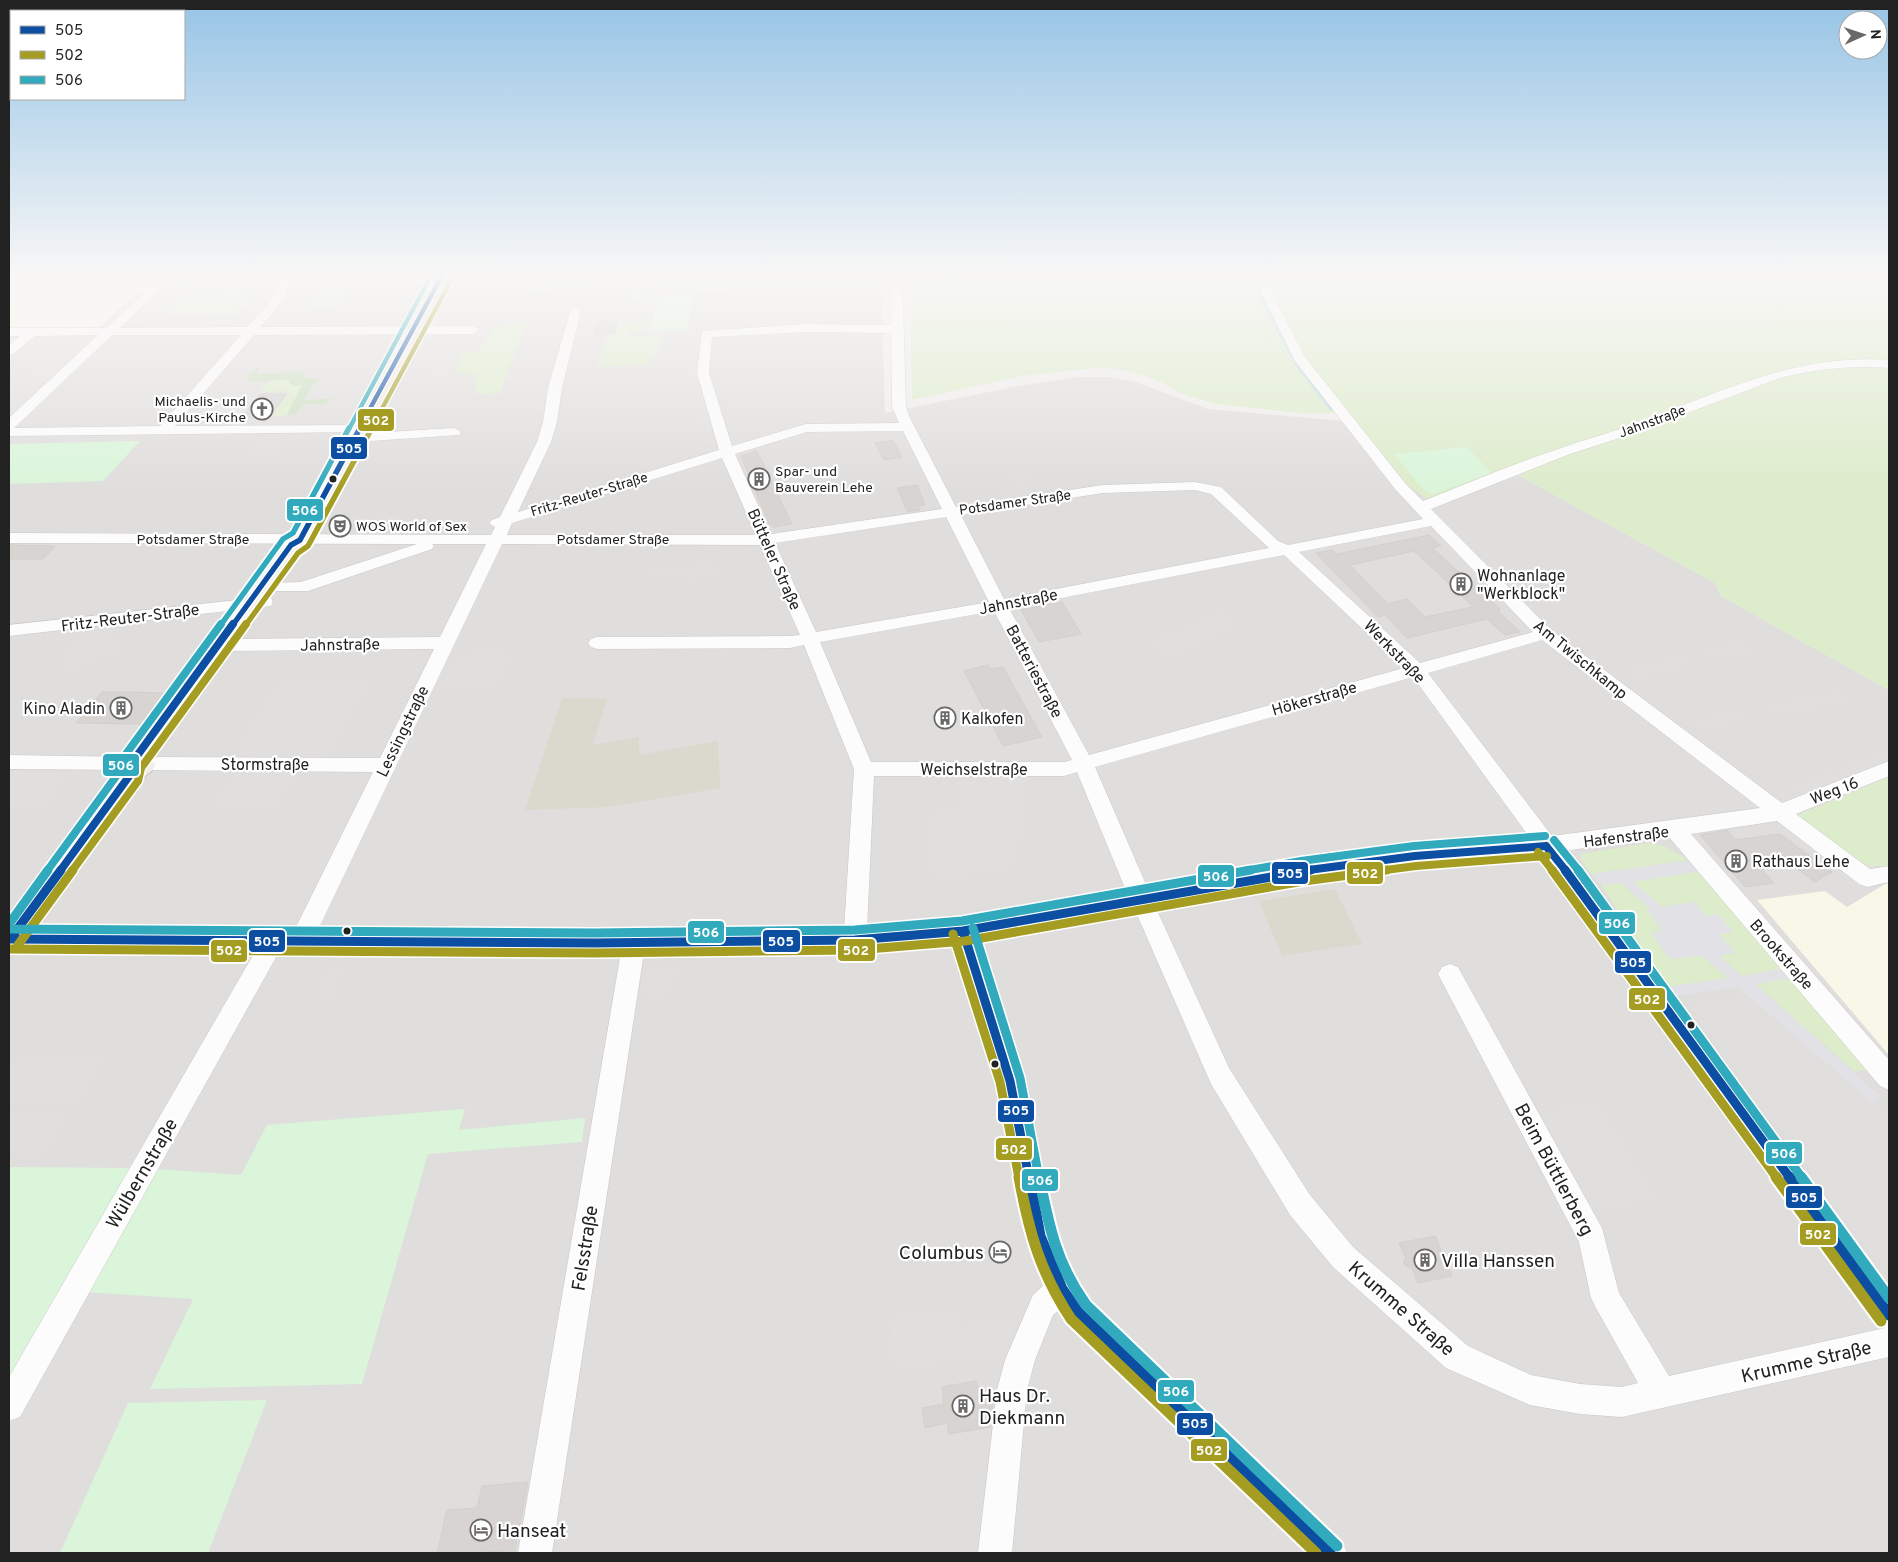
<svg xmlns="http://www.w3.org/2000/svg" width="1898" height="1562" font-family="Overpass,sans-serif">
<rect width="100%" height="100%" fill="#f0eeeb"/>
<path fill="#dfdedc" d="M9 272H575L699 290 881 284 885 413 1018 386 1077 377H1108L1133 381 1208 409 1355 422 1507 469 1715 583 1721 596 1889 690V777L1799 815 1866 867 1889 865V1553H9Z"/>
<path fill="#f8f7e8" d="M140 291 99 327 9 328V295L12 293Z
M1889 883V1055L1757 900 1825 891 1847 907 1885 884Z"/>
<path fill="#d9d9cd" d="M562 698 607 699 593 745 639 737V755L718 741 720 788 609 807 525 810Z
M1335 889 1362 944 1282 956 1259 901Z"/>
<path fill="#ddeccb" d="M212 272H263L168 287C181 276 195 274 212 272Z
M575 272H881V284L699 290Z
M983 272H1889V690L1721 596 1715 583 1507 469 1427 500 1405 483 1346 412 1311 414 1215 404 1180 393 1164 383 1142 375 1118 369 1097 368 1021 376 912 400 910 286 964 280Z
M553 274 611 283 552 286 549 292 525 294 528 287 548 286Z
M251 285 245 291 243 300 249 302 236 314 167 313 186 295Z
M354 287 336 309 306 310 324 288Z
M631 288 655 293 650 305 637 301H628Z
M652 322 650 330 630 331 628 336 660 335 657 355 650 358 648 364 597 367 608 334 616 333 619 323Z
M521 323H526L500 393 477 394 475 374 454 373 461 360H457L463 352 479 351 493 328Z
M288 379 303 385 286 416H272L289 391 260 392 269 381Z
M1889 777V865L1866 867 1798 815Z
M1648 843 1664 846 1689 860 1591 874 1581 860V854Z
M1702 871 1784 968 1742 976 1718 955 1734 953 1720 934 1732 931 1706 916 1693 902 1662 907 1632 881Z
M1621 883 1650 909 1647 910 1662 931 1652 933 1702 956 1728 978 1668 987 1601 885Z
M1793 978 1869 1070 1854 1071 1755 984Z"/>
<path fill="#cbdec1" d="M257 368H260L256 374 304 372V378H318L303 401 330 398 325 404H303L295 414 287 415 302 385 292 386 288 379 248 382 249 375Z"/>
<path fill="#daf5da" d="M693 294 687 330 650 332 658 296Z
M140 441 103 481 9 484V444Z
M1467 447 1491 473 1433 494 1423 489 1394 454Z
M465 1109 459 1130 585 1118 582 1142 428 1154 362 1384 150 1389 193 1299 84 1292 157 1169 241 1175 267 1125Z
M9 1167 131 1168 9 1378Z
M267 1400 208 1553H60L128 1403Z"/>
<path fill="#e0dfde" d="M464 272H505H499L494 284 456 286Z
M609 290 608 295H614L610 305 589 306V303L537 305 540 298 548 297 550 292Z
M769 297H792L787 322H763Z
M759 313V323L709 325 710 315Z
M692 335H701L697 374 715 443 704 445 687 374Z
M52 352H75L28 394H9V390Z
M450 367 442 383H425L434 368Z
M460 424 457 430 384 434 387 428Z
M262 440H286L274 456H250Z
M1012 477 1033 479 1031 495 998 500 1002 481 1011 482Z
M711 564 719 574 687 581 688 575H645L647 568 684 567Z
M1223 612 1239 625 1167 656 1151 643Z
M116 627 110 638 112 642 121 644 114 659 97 655 90 659 82 667H59L75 642 86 635 94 634 98 630Z
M1743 644 1751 651 1709 658 1701 651Z
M509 653 496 689 442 690 458 654Z
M1678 657 1688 665 1637 678 1628 671Z
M368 682 328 757 232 759 278 683Z
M1840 692 1849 700 1776 713 1767 706Z
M1740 709 1749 716 1705 730 1696 722Z
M1889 751V762L1845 777 1835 770Z
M237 770 297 771 275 807 214 806Z
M9 772H69L39 810H9Z
M1831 772 1840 780 1815 789 1795 790 1793 787Z
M1022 775V819L1013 867 959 875 933 874V814L958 813V781Z
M1786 822 1872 886 1863 891 1777 827Z
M676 966 674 979H671V993L644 996 649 967Z
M331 967H344L329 999H318Z
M1748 996 1873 1103 1889 1124V1278L1691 1005Z
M19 1056H104L76 1103H9V1071Z
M1596 1104 1655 1198 1586 1211 1531 1116Z
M9 1110 69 1111 42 1156H9Z
M959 1310 961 1327 1014 1321 1009 1353 894 1367 891 1318Z"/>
<path fill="#e2e1e5" d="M258 396 242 417 209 416 226 398Z
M1689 860 1702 871 1633 882 1662 907 1694 902 1706 916 1718 914 1733 932 1720 934 1735 953 1719 956 1742 976 1784 968 1793 978 1756 984 1882 1098 1873 1103 1738 987 1675 996 1668 987 1728 978 1702 956 1670 959 1651 933 1662 931 1647 910 1650 909 1621 883 1601 885 1591 874Z"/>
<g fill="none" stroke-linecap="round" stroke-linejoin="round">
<path stroke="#bfdbe3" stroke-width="3" d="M1250 272 1266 307 1297 365 1331 409
M925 282 954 279 975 272"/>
</g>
<path fill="#d7d4d2" stroke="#d3d0cc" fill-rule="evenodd" d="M598 321H617L614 334H594Z
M260 394H287L269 417 241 418Z
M893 440 902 457 884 460 875 443Z
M757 451 792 524 773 527 772 524H769L741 456Z
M917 485 925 505 918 506 920 510 908 512 897 488Z
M1429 535 1441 546 1432 548 1500 609H1498L1500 612H1499L1520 632 1505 635 1487 619 1407 638 1385 615 1378 617 1316 553 1332 550 1337 554ZM1414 551 1440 575 1473 607 1425 617 1407 599 1388 604 1350 565Z
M9 545 55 546 43 559H9Z
M1062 602 1081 634 1039 642 1021 610Z
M988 665 990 669 1003 667 1042 737 1003 746 964 671Z
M102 692H129L166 693 142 724 76 723Z
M1727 830 1735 840 1780 834 1832 872 1815 882 1781 857 1776 864 1762 870 1774 883 1745 887 1700 835Z
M1435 1236 1452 1276 1418 1283 1413 1270 1403 1263 1406 1258 1399 1243Z
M976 1381 977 1385 988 1393 993 1399 991 1427 949 1434 947 1423 925 1428 922 1408 944 1404 942 1387Z
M528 1482 515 1551 437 1553 447 1510 477 1508 482 1486Z"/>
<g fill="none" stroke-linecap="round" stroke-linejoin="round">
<g stroke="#c9c8c7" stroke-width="1">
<path id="minor" d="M21 272H34L17 285 154 284 167 272H178L120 328 247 327 272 300 284 272H294L283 301 260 327 473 326 479 330 473 334 254 335 175 426 365 425 367 428 365 431 360 432 9 436V418L98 335 35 336 13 354 9 355V345L20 336H9V328H106L147 291 9 292V281ZM112 335H241L160 426 14 428Z
M891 272H902L906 406 909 416 956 507 1103 485 1195 482 1221 487 1278 541 1288 545 1423 519 1395 489 1295 361 1251 272H1261L1305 357 1405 483 1423 501C1469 483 1515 463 1561 448 1583 440 1605 434 1627 427 1714 395 1794 353 1889 360V368C1852 365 1816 369 1780 378L1635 433 1570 454 1431 509 1551 630 1782 803 1889 761V776L1796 814 1870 869 1889 866V882L1867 887 1859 884 1777 821 1691 834 1889 1060V1090L1880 1086 1669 837 1563 851 1889 1291V1357L1622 1417 1580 1414 1530 1405 1446 1368 1333 1267 1290 1215 1211 1084 1135 910 977 938 1023 1081 1054 1236 1072 1279 1088 1302 1342 1541 1347 1553H1306L1068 1322 1059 1310 1053 1315 1035 1360 1027 1390 1012 1553H978L997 1390 1005 1360 1033 1295 1045 1284 1026 1236 997 1081 955 941 855 950 644 952 552 1553H518L621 952 280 950 20 1417 9 1421V1377L256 950 10 948 9 930 294 931 373 772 9 769V755L131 757 138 759 145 757 380 758 434 649 219 651 213 649 210 645 213 641 219 639 440 637 486 544H432L434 546 432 549 308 591H269L267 587 269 583 301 582 417 544 9 543V533L491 535 495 527 489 523 492 520 500 517 537 442 543 422 548 388 571 309 575 307 581 311 562 388 557 422 551 442 518 512 719 450 697 373 702 331 805 324 891 325ZM805 332 891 333 892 406 899 423 806 424 732 446 709 373 712 337ZM903 431 942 509 771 534 735 454 807 432ZM722 458 756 535H507L512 523ZM1195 490 1211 494 1269 548 1004 599 961 515 1103 493ZM946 517 989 602 816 632 775 543ZM1431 526 1533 632 1420 663 1299 552ZM502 544 760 545 800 635 790 636 597 637 591 639 588 643 591 647 597 649 790 648 804 645 854 769 844 931 595 933 317 932ZM1284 555 1404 668 1089 755 1009 608ZM994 611 1072 760 1064 762H871L820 642ZM1542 640 1760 808 1552 836 1428 673ZM1413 677 1530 838 1415 848 1302 862 1148 889 1095 767ZM1077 772 1127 893 963 922 867 930 874 776H1064ZM1541 853 1879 1325 1885 1328 1669 1376 1619 1293 1602 1228 1458 967 1450 964 1442 967 1438 974 1579 1242 1591 1298 1596 1308 1638 1383 1622 1387 1580 1384 1531 1375 1468 1346 1353 1247 1310 1195 1229 1068 1155 906 1302 880 1415 864Z
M454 428 461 432 459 435 355 442 348 438 355 434Z
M265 597 271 598 273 602 271 606 9 636V625Z"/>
</g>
<g stroke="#a79c86" stroke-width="1">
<path id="major" d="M437 272H451L310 540 307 544 298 549 149 758 152 759 155 765 152 771 139 781 19 947 9 951V918L118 773 119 764 122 758 284 541 292 536Z"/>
</g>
<use href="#minor" fill="#fdfcfc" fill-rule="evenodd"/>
<use href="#major" fill="#f3ede7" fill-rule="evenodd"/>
<g stroke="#fff" stroke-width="7">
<path id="bus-1-far4" d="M359 429 444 272"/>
</g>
<g stroke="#fff" stroke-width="9">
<path id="bus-1-far3" d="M232 626 291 545 300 540 360 428"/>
</g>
<g stroke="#fff" stroke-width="11">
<path id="bus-1-far2" d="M1546 846 1566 871
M60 871 130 775 131 764 233 624
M1301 871 1415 856 1546 846"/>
</g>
<g stroke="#fff" stroke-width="12">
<path id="bus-1-far1" d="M1565 870 1790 1178
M963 931 1010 1081 1029 1178
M10 939 595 943 855 940 963 931 1311 870
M10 939 61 870"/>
</g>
<g stroke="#fff" stroke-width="15">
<path id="bus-1" d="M1029 1177 1040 1236 1062 1289 1078 1312 1330 1553
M1789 1177 1889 1315"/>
</g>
<g stroke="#fff" stroke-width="7">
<path id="bus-2-far4" d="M371 429 453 277"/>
</g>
<g stroke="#fff" stroke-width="9">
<path id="bus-2-far3" d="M245 626 298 553 308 546 372 428"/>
</g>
<g stroke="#fff" stroke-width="11">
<path id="bus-2-far2" d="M1538 852 1553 871
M72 871 138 781 141 768 246 624
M1378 871 1416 866 1547 856"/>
</g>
<g stroke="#fff" stroke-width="12">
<path id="bus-2-far1" d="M1552 870 1777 1178
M953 934 1000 1082 1019 1178
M18 945 73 870
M9 949 595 953 856 950 965 941 1304 881 1387 870"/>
</g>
<g stroke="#fff" stroke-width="15">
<path id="bus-2" d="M1019 1177C1029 1232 1040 1272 1071 1319L1316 1553
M1776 1177 1881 1321"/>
</g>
<g stroke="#fff" stroke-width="7">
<path id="bus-3-far4" d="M349 429 433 272"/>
</g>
<g stroke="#fff" stroke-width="9">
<path id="bus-3-far3" d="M220 626 283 539 293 533 349 428"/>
</g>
<g stroke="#fff" stroke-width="11">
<path id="bus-3-far2" d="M1554 840 1579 871
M47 871 120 771 123 758 221 624
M1244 871 1301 861 1414 846 1545 836"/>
</g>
<g stroke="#fff" stroke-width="12">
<path id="bus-3-far1" d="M1578 870 1802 1178
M9 924 48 870
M973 928 1020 1078 1039 1178
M10 929 595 933 855 930 962 921 1251 870"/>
</g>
<g stroke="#fff" stroke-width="15">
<path id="bus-3" d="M1039 1177C1049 1226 1056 1263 1086 1305L1337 1546
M1801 1177 1889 1298"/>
</g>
<use href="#bus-1-far4" stroke="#0b4ea2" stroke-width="4.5"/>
<use href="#bus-1-far3" stroke="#0b4ea2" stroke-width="5.5"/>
<use href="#bus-1-far2" stroke="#0b4ea2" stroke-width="8"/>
<use href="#bus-1-far1" stroke="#0b4ea2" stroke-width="9"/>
<use href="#bus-1" stroke="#0b4ea2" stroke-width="11"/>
<use href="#bus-2-far4" stroke="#a49d21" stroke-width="4.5"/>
<use href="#bus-2-far3" stroke="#a49d21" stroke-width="5.5"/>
<use href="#bus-2-far2" stroke="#a49d21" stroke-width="8"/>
<use href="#bus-2-far1" stroke="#a49d21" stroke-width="9"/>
<use href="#bus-2" stroke="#a49d21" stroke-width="11"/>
<use href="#bus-3-far4" stroke="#31aabd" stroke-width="4.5"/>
<use href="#bus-3-far3" stroke="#31aabd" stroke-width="5.5"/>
<use href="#bus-3-far2" stroke="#31aabd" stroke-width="8"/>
<use href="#bus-3-far1" stroke="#31aabd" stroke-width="9"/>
<use href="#bus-3" stroke="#31aabd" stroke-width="11"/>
</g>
<linearGradient id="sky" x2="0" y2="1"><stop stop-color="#97c4e6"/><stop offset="0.56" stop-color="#f8f7f6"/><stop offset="1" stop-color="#f8f7f6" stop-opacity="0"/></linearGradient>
<rect width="1898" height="490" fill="url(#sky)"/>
<defs>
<g id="church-ring" transform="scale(1.125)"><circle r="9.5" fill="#fff" stroke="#6a6968" stroke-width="1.5"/><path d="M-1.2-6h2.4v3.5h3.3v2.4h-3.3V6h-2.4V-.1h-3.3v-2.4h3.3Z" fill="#6a6968"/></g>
<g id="building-ring" transform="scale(1.125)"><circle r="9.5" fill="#fff" stroke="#6a6968" stroke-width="1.5"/><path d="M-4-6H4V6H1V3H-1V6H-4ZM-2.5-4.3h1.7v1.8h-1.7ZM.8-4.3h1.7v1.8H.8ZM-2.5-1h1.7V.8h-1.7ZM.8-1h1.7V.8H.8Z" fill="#6a6968"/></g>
<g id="theatre-ring" transform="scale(1.125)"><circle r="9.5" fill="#fff" stroke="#6a6968" stroke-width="1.5"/><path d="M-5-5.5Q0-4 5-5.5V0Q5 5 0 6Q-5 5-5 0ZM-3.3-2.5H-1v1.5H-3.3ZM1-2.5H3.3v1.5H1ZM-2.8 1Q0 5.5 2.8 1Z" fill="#6a6968"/></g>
<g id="hotel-ring" transform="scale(1.125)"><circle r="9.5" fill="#fff" stroke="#6a6968" stroke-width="1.5"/><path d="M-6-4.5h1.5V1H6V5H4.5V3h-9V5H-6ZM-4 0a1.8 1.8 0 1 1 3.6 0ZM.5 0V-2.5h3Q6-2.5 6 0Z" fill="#6a6968"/></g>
</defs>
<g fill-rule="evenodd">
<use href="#church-ring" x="262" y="409"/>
<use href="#building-ring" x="759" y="479"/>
<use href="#theatre-ring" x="340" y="526"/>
<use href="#building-ring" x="1461" y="584"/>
<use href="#building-ring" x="121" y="708"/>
<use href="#building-ring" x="945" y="718"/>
<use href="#building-ring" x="1736" y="861"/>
<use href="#hotel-ring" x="1000" y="1252"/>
<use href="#building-ring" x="1425" y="1260"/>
<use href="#building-ring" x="963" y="1406"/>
<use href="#hotel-ring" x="481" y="1530"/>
</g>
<g fill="#222" stroke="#fff" stroke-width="2">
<circle cx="333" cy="479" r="4.5"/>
<circle cx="347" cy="931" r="4.5"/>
<circle cx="1691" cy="1025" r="4.5"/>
<circle cx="995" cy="1064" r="4.5"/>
</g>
<g text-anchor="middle" stroke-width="4.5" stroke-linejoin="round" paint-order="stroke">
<g font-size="14" fill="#222" stroke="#fff" text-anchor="start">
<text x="246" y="406" text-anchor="end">Michaelis- und<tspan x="246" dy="16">Paulus-Kirche</tspan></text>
<text x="775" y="476">Spar- und<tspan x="775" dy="16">Bauverein Lehe</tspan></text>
<text x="356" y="531">WOS World of Sex</text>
</g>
<g font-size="14" fill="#222" stroke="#fff">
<text transform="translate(1652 421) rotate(-20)" y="5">Jahnstraße</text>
<text transform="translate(589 494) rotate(-17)" y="5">Fritz-Reuter-Straße</text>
<text transform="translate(1015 502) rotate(-8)" y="5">Potsdamer Straße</text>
<text x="193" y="544">Potsdamer Straße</text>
<text x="613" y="544">Potsdamer Straße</text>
</g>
<g font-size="16" fill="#222" stroke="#fff">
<text transform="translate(775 559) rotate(66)" y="6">Bütteler Straße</text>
<text transform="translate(1018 601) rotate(-11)" y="6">Jahnstraße</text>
<text transform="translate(130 617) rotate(-7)" y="6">Fritz-Reuter-Straße</text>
<text transform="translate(340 644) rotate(-1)" y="6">Jahnstraße</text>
<text transform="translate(1395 651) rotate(46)" y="6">Werkstraße</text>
<text transform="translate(1581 659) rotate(39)" y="6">Am Twischkamp</text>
<text transform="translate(1035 671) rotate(62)" y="6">Batteriestraße</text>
<text transform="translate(1314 698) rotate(-16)" y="6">Hökerstraße</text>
<text transform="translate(402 731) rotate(-64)" y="6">Lessingstraße</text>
<text x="265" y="770">Stormstraße</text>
<text x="974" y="775">Weichselstraße</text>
<text transform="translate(1834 790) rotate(-21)" y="6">Weg 16</text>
<text transform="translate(1626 836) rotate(-7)" y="6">Hafenstraße</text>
<text transform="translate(1782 954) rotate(49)" y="6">Brookstraße</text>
</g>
<g font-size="16" fill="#222" stroke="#fff" text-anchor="start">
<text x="1477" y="581">Wohnanlage<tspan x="1477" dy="18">"Werkblock"</tspan></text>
<text x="105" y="714" text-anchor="end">Kino Aladin</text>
<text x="961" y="724">Kalkofen</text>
<text x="1752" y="867">Rathaus Lehe</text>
</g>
<g font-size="19" fill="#222" stroke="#fff">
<text transform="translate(1555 1169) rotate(62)" y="7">Beim Büttlerberg</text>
<text transform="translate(141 1173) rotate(-60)" y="7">Wülbernstraße</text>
<text transform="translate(584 1248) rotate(-81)" y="7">Felsstraße</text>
<text transform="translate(1402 1308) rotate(41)" y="7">Krumme Straße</text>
<text transform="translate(1806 1361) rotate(-13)" y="7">Krumme Straße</text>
</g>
<g font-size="19" fill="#222" stroke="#fff" text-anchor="start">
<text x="984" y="1259" text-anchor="end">Columbus</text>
<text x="1441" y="1267">Villa Hanssen</text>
<text x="979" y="1402">Haus Dr.<tspan x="979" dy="22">Diekmann</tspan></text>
<text x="497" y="1537">Hanseat</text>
</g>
</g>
<g stroke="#fff" stroke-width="2">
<rect x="357" y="408" width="38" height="24" rx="5" fill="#a49d21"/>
<rect x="330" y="436" width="38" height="24" rx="5" fill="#0b4ea2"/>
<rect x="286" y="498" width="38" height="24" rx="5" fill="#31aabd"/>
<rect x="102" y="753" width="38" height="24" rx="5" fill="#31aabd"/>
<rect x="1346" y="861" width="38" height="24" rx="5" fill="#a49d21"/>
<rect x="1271" y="861" width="38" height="24" rx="5" fill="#0b4ea2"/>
<rect x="1197" y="864" width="38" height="24" rx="5" fill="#31aabd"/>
<rect x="1598" y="911" width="38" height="24" rx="5" fill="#31aabd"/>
<rect x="687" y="920" width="38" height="24" rx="5" fill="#31aabd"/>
<rect x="248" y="929" width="38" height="24" rx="5" fill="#0b4ea2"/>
<rect x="762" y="929" width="39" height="24" rx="5" fill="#0b4ea2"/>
<rect x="837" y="938" width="39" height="24" rx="5" fill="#a49d21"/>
<rect x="210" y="939" width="38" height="24" rx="5" fill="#a49d21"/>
<rect x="1614" y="950" width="38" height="24" rx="5" fill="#0b4ea2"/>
<rect x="1628" y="987" width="38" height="24" rx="5" fill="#a49d21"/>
<rect x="997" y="1099" width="38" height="24" rx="5" fill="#0b4ea2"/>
<rect x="995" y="1137" width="38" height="24" rx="5" fill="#a49d21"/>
<rect x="1765" y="1141" width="38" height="24" rx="5" fill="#31aabd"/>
<rect x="1021" y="1168" width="38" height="24" rx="5" fill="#31aabd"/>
<rect x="1785" y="1185" width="38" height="24" rx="5" fill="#0b4ea2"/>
<rect x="1799" y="1222" width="38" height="24" rx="5" fill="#a49d21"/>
<rect x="1157" y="1379" width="38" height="24" rx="5" fill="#31aabd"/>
<rect x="1176" y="1412" width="38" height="24" rx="5" fill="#0b4ea2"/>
<rect x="1190" y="1438" width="38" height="24" rx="5" fill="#a49d21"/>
</g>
<g font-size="14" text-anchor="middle" font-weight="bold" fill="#fff">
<text x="376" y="425">502</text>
<text x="349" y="453">505</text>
<text x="305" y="515">506</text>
<text x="121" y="770">506</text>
<text x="1365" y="878">502</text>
<text x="1290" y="878">505</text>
<text x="1216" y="881">506</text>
<text x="1617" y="928">506</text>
<text x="706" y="937">506</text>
<text x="267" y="946">505</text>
<text x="781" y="946">505</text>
<text x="856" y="955">502</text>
<text x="229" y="955">502</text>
<text x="1633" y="967">505</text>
<text x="1647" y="1004">502</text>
<text x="1016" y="1115">505</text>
<text x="1014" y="1154">502</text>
<text x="1784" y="1158">506</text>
<text x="1040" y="1185">506</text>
<text x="1804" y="1202">505</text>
<text x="1818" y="1239">502</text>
<text x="1176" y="1396">506</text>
<text x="1195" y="1428">505</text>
<text x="1209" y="1455">502</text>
</g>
<rect width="1898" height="1562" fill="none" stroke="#222222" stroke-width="20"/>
<rect x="10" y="10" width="175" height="90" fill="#ffffff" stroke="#a7a7a7"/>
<rect x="20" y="26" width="25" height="8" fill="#0b4ea2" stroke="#a7a7a7"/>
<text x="55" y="35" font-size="15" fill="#222222">505</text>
<rect x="20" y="51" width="25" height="8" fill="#a49d21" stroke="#a7a7a7"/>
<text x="55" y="60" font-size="15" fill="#222222">502</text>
<rect x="20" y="76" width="25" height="8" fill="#31aabd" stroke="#a7a7a7"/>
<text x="55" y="85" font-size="15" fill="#222222">506</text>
<g transform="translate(1863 35) rotate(87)"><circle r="24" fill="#ffffff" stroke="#a7a7a7"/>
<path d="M0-4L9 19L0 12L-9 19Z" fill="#6a6968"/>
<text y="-8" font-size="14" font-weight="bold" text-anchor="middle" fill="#222222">N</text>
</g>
</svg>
